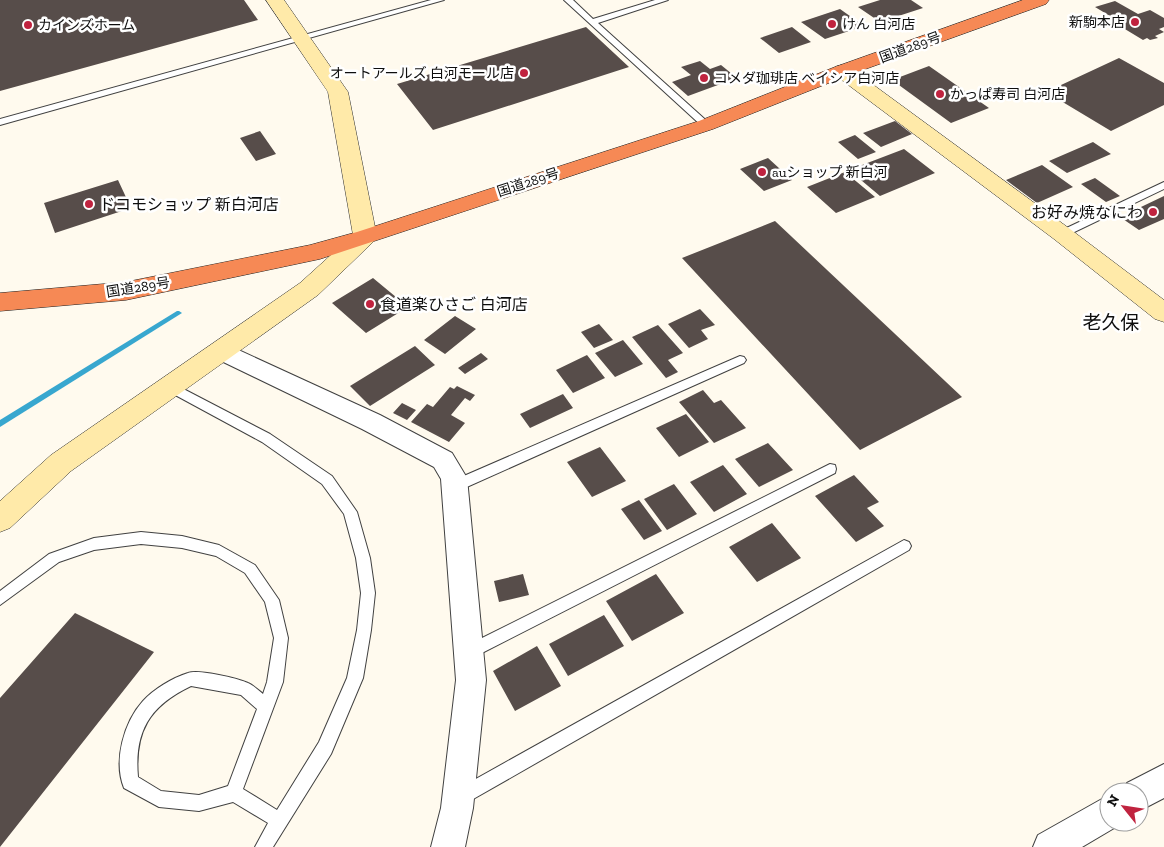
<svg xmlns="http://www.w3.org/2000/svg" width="1164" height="847" font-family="'Zilla Slab','Noto Sans JP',serif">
<rect width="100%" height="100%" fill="#fffaee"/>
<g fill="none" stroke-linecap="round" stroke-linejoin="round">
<path fill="#38a7cf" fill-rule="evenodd" d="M177 311H179L182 313 0 427V420Z"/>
</g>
<path fill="#574d4a" d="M0 0H244L258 20 0 91Z
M880 0H911L923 8 880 22 858 7Z
M1115 1 1138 14 1150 10 1164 18V27L1159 29 1164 32 1155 36 1158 38 1150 40 1147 38 1143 40 1110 20 1115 19 1095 7Z
M840 9 864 26 825 39 801 22Z
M586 27 629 67 433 130 397 84Z
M792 27 811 42 779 53 760 38Z
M1119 58 1164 83V105L1111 131 1046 92Z
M700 61 710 69 721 65 737 78 688 96 672 82 691 75 681 67Z
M929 66 989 108 951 123 892 80Z
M895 121 912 134 881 147 863 133Z
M260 131 276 154 256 161 240 138Z
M855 135 876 152 858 159 838 142Z
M1093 142 1111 154 1067 173 1049 161Z
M904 149 935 173 880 196 849 170Z
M768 158 792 180 764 191 740 169Z
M1042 165 1073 187 1037 203 1006 180Z
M845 172 875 197 836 213 807 187Z
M1095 178 1120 196 1106 202 1081 184Z
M118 180 131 208 55 233 44 203Z
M1164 196V219L1139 230 1120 217Z
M775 221 962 397 860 450 682 258Z
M373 278 408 307 366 333 332 303Z
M700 309 715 325 701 330 708 339 689 348 668 324Z
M455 316 476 329 445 354 424 340Z
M599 324 613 340 594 348 581 332Z
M658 325 683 353 668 360 678 372 666 378 632 337Z
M623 340 643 364 615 377 595 353Z
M415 346 435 365 370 406 350 386Z
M481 353 488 359 465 374 458 368Z
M587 355 605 378 573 393 556 370Z
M457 386 475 395 470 401 465 398 451 415 465 423 449 442 411 422 427 404 433 407 450 387 454 389Z
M703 390 714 403 721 400 746 428 714 443 679 402Z
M563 394 573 408 530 428 520 414Z
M402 403 416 410 407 420 393 413Z
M686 414 709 442 679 457 656 428Z
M768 443 793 470 759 487 735 459Z
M600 447 626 481 592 497 567 462Z
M723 465 747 494 714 512 690 482Z
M854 475 879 502 867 508 884 526 856 542 815 496Z
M674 484 697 514 667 530 644 499Z
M639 500 662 531 644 540 621 509Z
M772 523 801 558 757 582 729 547Z
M523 574 529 595 499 602 494 581Z
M656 574 684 613 632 641 606 601Z
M75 613 154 652 0 847V698Z
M604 615 624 646 568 676 549 644Z
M537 646 561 686 515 711 493 671Z"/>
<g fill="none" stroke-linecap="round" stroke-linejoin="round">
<g stroke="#414141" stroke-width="2">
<path id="lane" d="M431 0H444L0 125V119Z
M564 0H573L593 19 655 0H668L598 23 709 123V127H703Z
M1164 182V189L1066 236 1062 238 1057 234 1058 232Z
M740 356 744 357 746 360 744 363 460 490 455 491 450 490 448 486 450 482Z
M170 382 270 434 332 476 357 512 370 558 375 593 371 630 363 678 331 754 273 847H255L268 823 233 802 199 811 159 807 124 788C113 761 124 722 143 701 154 689 172 678 188 673 198 669 237 678 248 683 253 685 258 690 263 694L267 682 274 638 265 602 245 573 216 556 182 548 141 544 94 550 59 562 0 605V591L49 554 94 538 141 532 182 536 219 545 255 565 279 600 288 638 283 682 243 789 277 810 319 742 347 678 357 630 361 593 356 558 344 514 322 484 262 442 166 390 164 387 166 384ZM191 686 241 695 257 709 228 786 199 795 161 791 138 777C134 732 149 706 191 686Z
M830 464 835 465 836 469 835 473 474 657 469 659 464 657 462 652 464 647Z
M904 540 909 542 911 546 909 550 468 802 462 804 456 802 454 796 456 790Z"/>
</g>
<g stroke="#414141" stroke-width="2">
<path id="street" d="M221 342 380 415 452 453 467 478 486 680 473 808 465 847H431L441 808 456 680 441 479 434 467 362 429 213 357 209 351 213 345Z
M1164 764V798L1139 811V792H1124L1127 783Z
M1109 795V822H1121V824L1082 847H1033L1038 835Z"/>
</g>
<g stroke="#303030" stroke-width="1">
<path id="secondary" d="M266 0H284L348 92 377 237 373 242 318 295 71 471 10 528 0 532V501L51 455 300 283 353 235 328 92Z
M842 65 849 67 1070 229 1164 300V322L1155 319 1054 239 835 75 832 71 835 67Z"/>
</g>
<g stroke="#1f1f1f" stroke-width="1">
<path id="highway" d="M1023 0H1049L1046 4 849 75 713 129 320 259 126 300 0 311V293L126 282 310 245 357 232 699 121 835 67Z"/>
</g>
<use href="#lane" fill="#fff" fill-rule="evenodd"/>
<use href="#street" fill="#fff" fill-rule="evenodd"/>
<use href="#secondary" fill="#ffeaa9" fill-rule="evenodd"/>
<use href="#highway" fill="#f68955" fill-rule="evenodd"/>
</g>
<g fill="#c0233f" stroke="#fff" stroke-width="2">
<circle cx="1135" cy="22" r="5"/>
<circle cx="832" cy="24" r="5"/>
<circle cx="28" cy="25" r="5"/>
<circle cx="524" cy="73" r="5"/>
<circle cx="704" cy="78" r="5"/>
<circle cx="940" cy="94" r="5"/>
<circle cx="762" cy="172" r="5"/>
<circle cx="89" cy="204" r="5"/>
<circle cx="1153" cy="212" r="5"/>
<circle cx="370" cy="304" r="5"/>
</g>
<g text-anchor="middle" stroke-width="5" stroke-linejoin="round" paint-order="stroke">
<g font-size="14" fill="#0e0e0e" stroke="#fff" text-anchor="start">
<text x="1125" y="27" text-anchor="end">新駒本店</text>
<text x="842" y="29">けん 白河店</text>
<text x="38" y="30">カインズホーム</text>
<text x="514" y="78" text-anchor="end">オートアールズ 白河モール店</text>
<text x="714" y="83">コメダ珈琲店 ベイシア白河店</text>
<text x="950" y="99">かっぱ寿司 白河店</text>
<text x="772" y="177">auショップ 新白河</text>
</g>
<g font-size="14" fill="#0e0e0e" stroke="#fff">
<text transform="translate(910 47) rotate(-20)" y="5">国道289号</text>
<text transform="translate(528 182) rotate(-18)" y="5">国道289号</text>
<text transform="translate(138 287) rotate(-9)" y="5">国道289号</text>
</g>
<g font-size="16" fill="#0e0e0e" stroke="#fff" text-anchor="start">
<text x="99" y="210">ドコモショップ 新白河店</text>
<text x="1143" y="218" text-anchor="end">お好み焼なにわ</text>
<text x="380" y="310">食道楽ひさご 白河店</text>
</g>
<g font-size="19" fill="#0e0e0e" stroke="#fff">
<text x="1111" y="329">老久保</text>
</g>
</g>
<g transform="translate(1124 807) rotate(300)"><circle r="24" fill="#ffffff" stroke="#9f9f9f"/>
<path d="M0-4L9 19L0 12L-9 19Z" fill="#c0233f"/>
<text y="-8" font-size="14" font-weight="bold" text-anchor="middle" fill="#0e0e0e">N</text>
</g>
</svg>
